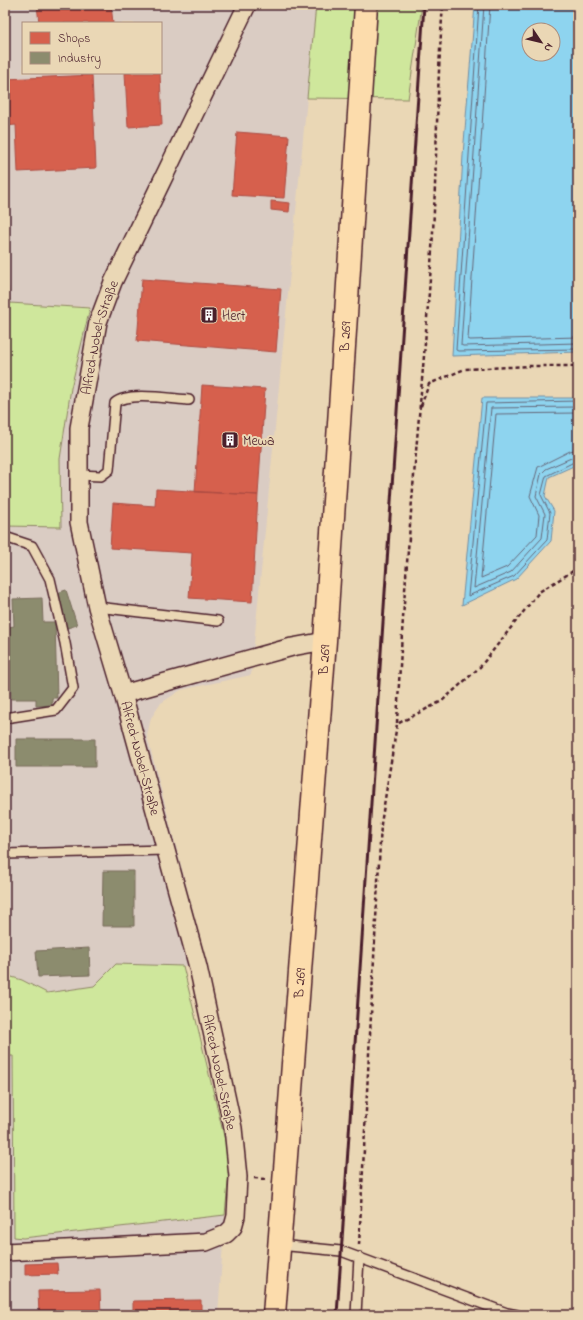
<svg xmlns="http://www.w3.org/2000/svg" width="583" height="1320" font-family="'Indie Flower',sans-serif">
<rect width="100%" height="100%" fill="#ead7b5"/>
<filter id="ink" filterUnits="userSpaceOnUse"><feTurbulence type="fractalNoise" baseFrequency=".025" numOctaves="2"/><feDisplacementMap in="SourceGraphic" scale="8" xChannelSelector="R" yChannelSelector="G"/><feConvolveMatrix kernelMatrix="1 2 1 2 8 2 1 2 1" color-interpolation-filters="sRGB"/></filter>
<g filter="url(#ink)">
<path fill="#daccc3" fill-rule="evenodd" d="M5 5H316L251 675 181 690 161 703 151 718 147 736 207 965 183 966 116 964 94 986 47 993 22 980 5 975V526L61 527 60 459 71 388 90 307 10 303 5 268ZM23 23H161V73H23Z
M5 1056H13L14 1237 23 1238 225 1215 218 1315H5Z"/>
<path fill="#cfe79c" stroke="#8c8364" d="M316 5H422L408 99 307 98Z
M5 268 10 303 90 308 71 388 60 459 61 527 5 526Z
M116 964 183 966 230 1161 225 1215 23 1238 14 1237 13 1056H5V975L22 980 47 993 94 986Z"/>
<path fill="#8ed4ef" stroke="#738ca1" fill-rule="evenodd" d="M475 5H578V352L452 356 463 155ZM529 30H553V54H529Z
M482 398H578V464L549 477 545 496 554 511 551 541 516 579 462 605Z"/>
<path fill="#d6604d" stroke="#ac4c43" d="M37 5H111L113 23H39Z
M125 73H160L162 125 128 127Z
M92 75 96 168 18 172 16 125 5 126V79Z
M237 132 289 136 284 198 232 195Z
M271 201 290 203 289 212 271 210Z
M142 279 281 289 276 352 137 341Z
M202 385 265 389 258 495 195 492Z
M156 489 258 495 252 602 189 598 192 553 110 548 113 503 155 506Z
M57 1263 58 1274 25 1275V1264Z
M100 1290 101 1315H39L38 1291Z
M201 1300V1315H133V1301Z"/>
<path fill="#8c8c6e" stroke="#786b5a" d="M66 590 77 625 64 629 54 594Z
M42 598 43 622H55L57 698H52V705L36 706V699H11L9 627 14 626 13 599Z
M16 739H95V767H16Z
M103 871H134V926H102Z
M89 948 90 975 38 977 36 951Z"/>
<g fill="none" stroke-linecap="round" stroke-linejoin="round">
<path stroke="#656779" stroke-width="1" d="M479 5 456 350 458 351 578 349
M484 5 461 345 463 346 578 343
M490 5 468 339 470 340 578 337
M578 401 486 403 468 596 514 576 547 540 550 513 541 495 546 476 578 460
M578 407 491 408 474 588 511 572 542 538 545 514 536 496 541 474 546 469 578 455
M578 413 496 414 481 578 507 567 537 535 539 515 530 496 538 467 570 451 578 449"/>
<g stroke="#4a1f2b" stroke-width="12">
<path id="lane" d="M78 475 101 476 109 470 115 403C128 391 171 399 189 400
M5 537 32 546 50 579 65 643 73 688 56 710 5 718
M97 607 218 621
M5 854 166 850
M279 1245 341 1251 507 1313 517 1315
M356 1315 359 1257"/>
</g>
<g stroke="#4a1f2b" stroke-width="20">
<g id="street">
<path d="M123 694 292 647 325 641"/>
<path id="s1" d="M5 1252 206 1242 226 1234 233 1227 236 1216 238 1177 233 1128 198 967 123 694 97 607 79 522V428L98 322 113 282 247 5"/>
</g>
</g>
<g stroke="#4a1f2b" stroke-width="25">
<g id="primary">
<path id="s2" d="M274 1315 325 641 366 5"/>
</g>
</g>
<path stroke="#4a1f2b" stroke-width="2.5" stroke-dasharray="4 3" stroke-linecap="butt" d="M421 406 429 384 465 369 531 366H578
M397 723C404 570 420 418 431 265 437 179 436 92 443 5
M254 1178 265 1179
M359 1245 381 824 397 724 442 701 480 667 539 592 578 568"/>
<use href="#lane" stroke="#ead7b5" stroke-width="9"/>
<use href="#street" stroke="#ead7b5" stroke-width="17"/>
<use href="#primary" stroke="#fcdcac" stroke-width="22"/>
<path stroke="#4a1f2b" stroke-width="3" d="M337 1315 424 5"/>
</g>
</g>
<defs>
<g id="building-square" transform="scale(0.9)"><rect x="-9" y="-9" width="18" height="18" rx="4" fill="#4a1f2b" stroke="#ead7b5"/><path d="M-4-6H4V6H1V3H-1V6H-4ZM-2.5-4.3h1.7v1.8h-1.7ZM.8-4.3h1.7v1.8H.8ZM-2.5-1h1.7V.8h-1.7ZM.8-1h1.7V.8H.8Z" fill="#fff"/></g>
</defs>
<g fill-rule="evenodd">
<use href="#building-square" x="209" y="315"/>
<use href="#building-square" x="230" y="440"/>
</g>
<g text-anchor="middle" stroke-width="4" stroke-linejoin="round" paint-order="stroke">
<g font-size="14" fill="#4a1f2b" stroke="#ead7b5" text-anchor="start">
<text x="222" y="320">Hert</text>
<text x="243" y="445">Mewa</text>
</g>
<g font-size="14" fill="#4a1f2b" stroke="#ead7b5">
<text dy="5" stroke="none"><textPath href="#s2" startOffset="981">B 269</textPath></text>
<text dy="5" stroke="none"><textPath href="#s1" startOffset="1145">Alfred-Nobel-Straße</textPath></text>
<text dy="5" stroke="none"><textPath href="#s2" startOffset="657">B 269</textPath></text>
<text transform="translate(141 758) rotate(75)" y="5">Alfred-Nobel-Straße</text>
<text dy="5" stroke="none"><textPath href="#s2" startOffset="333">B 269</textPath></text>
<text transform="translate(220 1072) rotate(78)" y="5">Alfred-Nobel-Straße</text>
</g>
</g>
<rect width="583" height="1320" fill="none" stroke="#ead7b5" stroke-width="20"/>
<rect x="10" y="10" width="563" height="1300" fill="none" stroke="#4a1f2b" stroke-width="1.5" filter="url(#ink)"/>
<rect x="22" y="22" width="140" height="52" fill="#ead7b5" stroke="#aa8d7e"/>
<rect x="30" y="32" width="20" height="12" fill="#d6604d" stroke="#aa8d7e"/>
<text x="58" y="42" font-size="12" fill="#4a1f2b">Shops</text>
<rect x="30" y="52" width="20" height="12" fill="#8c8c6e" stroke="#aa8d7e"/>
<text x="58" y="62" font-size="12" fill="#4a1f2b">Industry</text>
<g transform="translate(541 42) rotate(125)"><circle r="19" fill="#ead7b5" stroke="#aa8d7e"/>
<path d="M0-3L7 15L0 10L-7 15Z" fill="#4a1f2b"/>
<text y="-6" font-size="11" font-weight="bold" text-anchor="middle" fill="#4a1f2b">N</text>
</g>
</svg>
